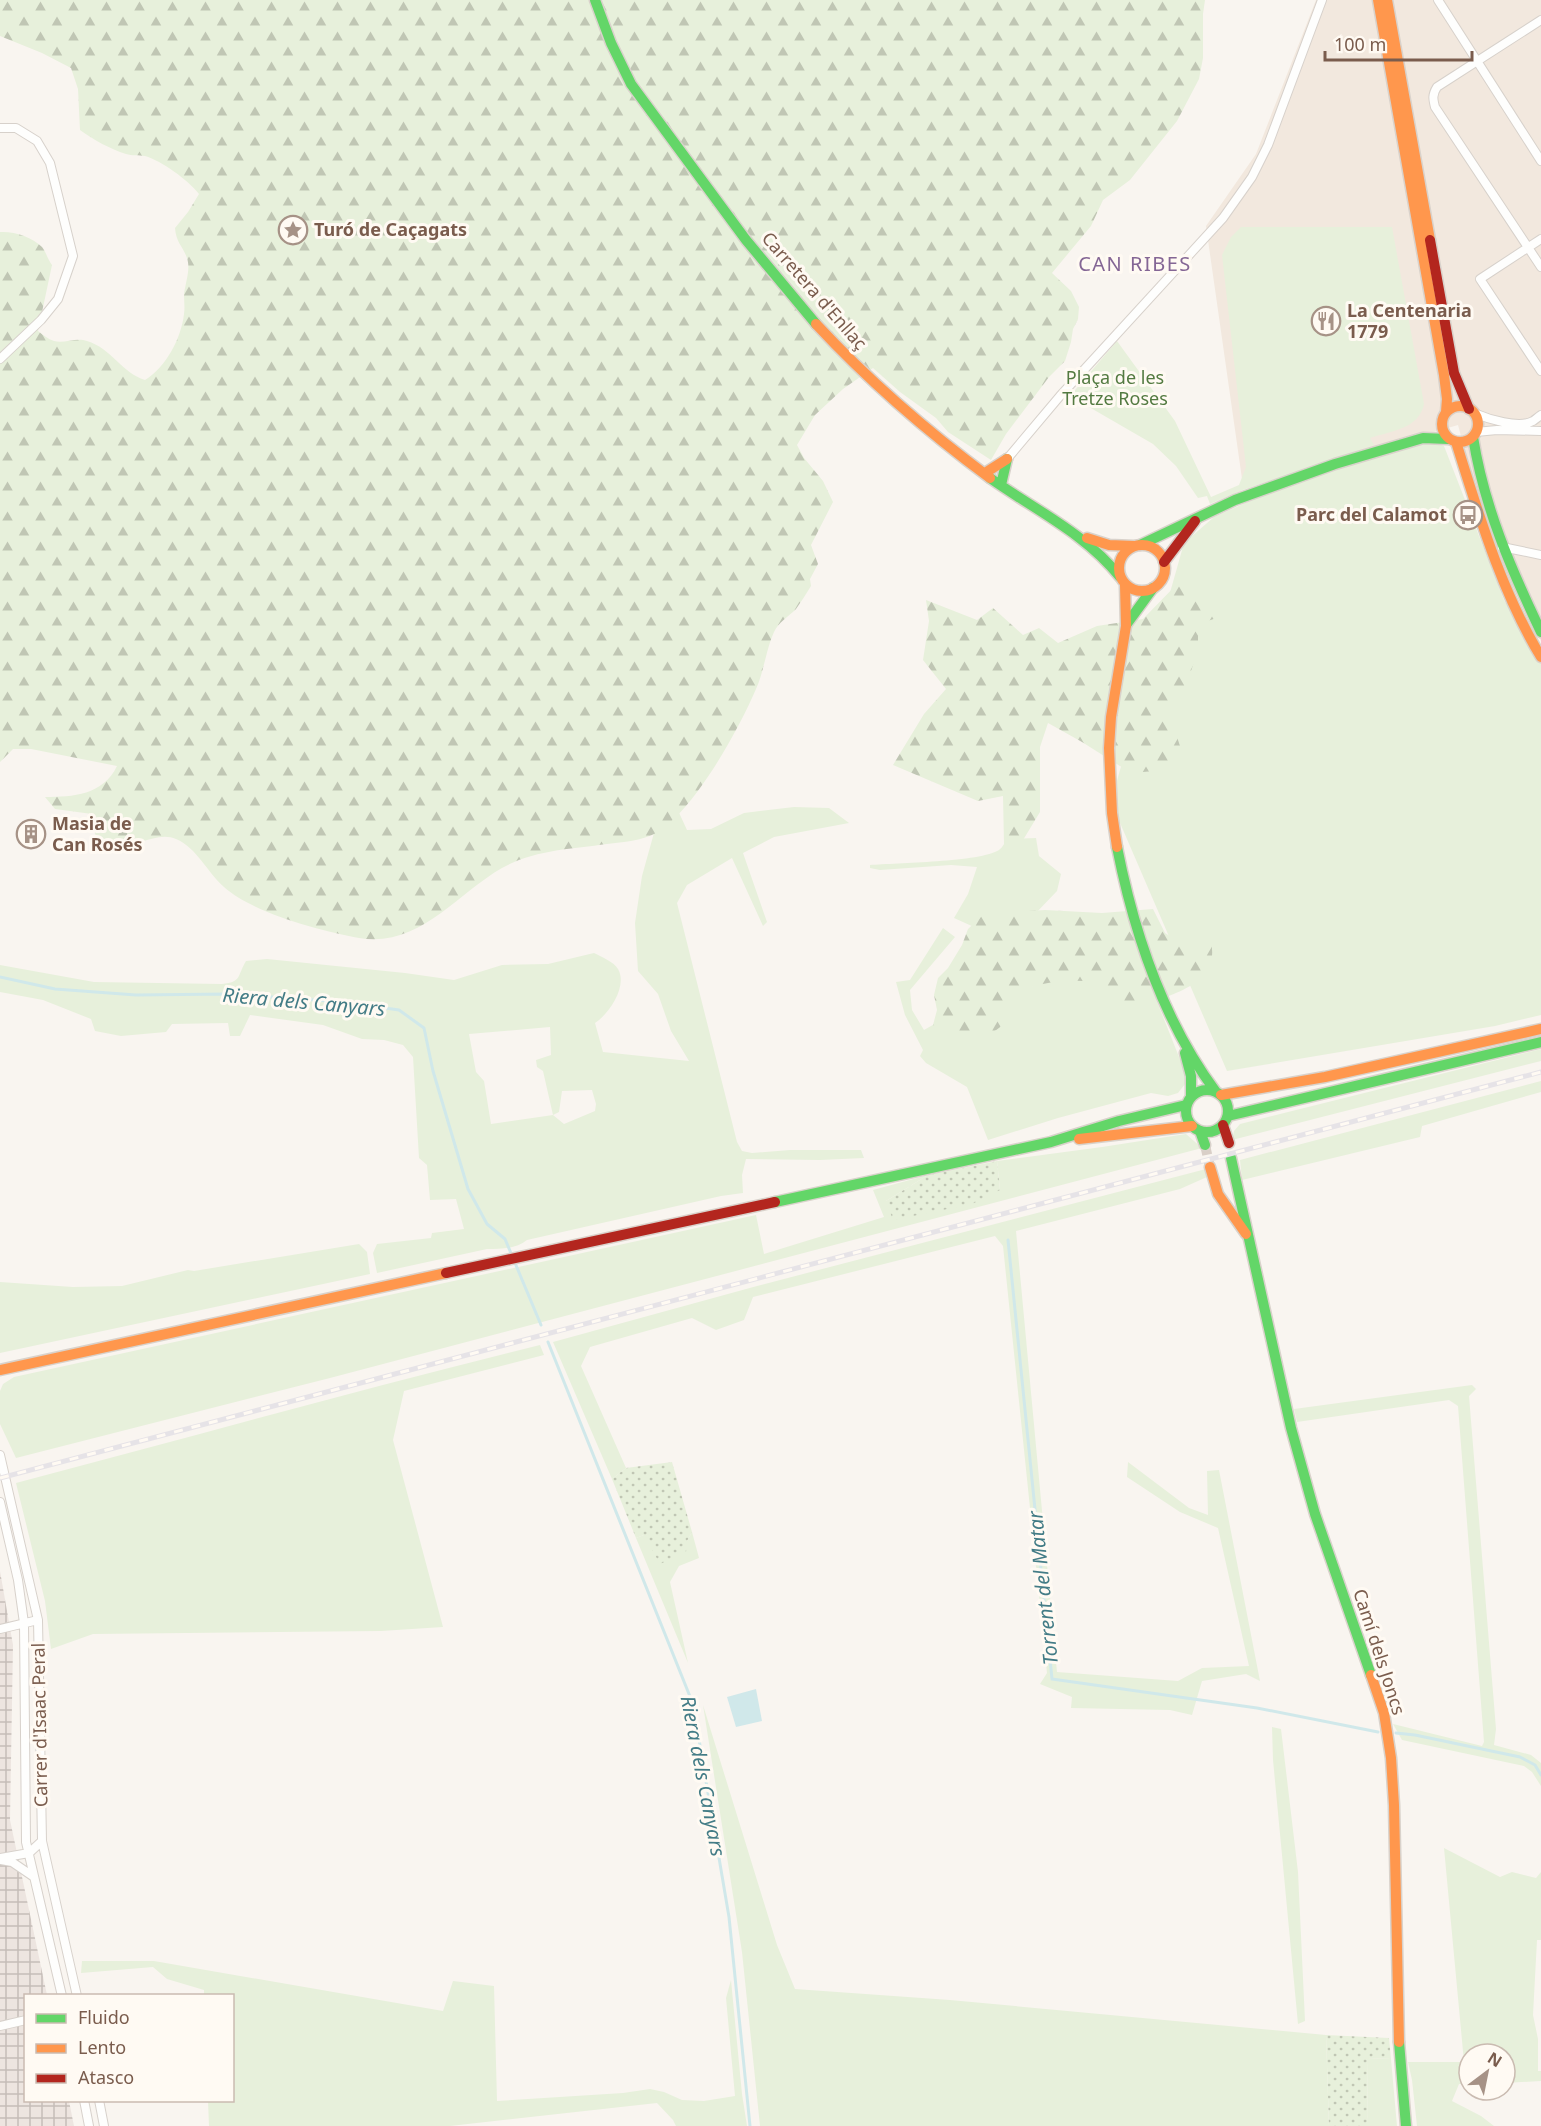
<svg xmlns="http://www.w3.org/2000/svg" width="1541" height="2126" font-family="'Noto Sans',sans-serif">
<defs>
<pattern id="industrial-grid" width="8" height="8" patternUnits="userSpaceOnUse" patternTransform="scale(1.5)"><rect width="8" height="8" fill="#ede5e0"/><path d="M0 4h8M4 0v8" fill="none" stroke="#c5bdb8"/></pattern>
<pattern id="forest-firs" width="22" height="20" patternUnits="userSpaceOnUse" patternTransform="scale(1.5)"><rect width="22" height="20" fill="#e7f0db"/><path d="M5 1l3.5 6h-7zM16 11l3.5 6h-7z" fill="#c0c6b4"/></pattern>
<pattern id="garden-dots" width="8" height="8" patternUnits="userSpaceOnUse" patternTransform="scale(1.5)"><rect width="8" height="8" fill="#e7f0db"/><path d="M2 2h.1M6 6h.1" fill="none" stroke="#c0c6b4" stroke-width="1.8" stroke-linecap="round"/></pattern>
</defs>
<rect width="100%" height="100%" fill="#f9f5f0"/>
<path fill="#f2e8de" d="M1316 0H1541V641L1507 576 1478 499 1458 425 1247 487 1243 486 1206 226 1256 154Z"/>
<path fill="url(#industrial-grid)" d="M0 1571 13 1645 10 1820 47 1995 26 1996V2100L69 2101 74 2126H0Z"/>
<path fill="#e7f0db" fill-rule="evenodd" d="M1241 227H1392L1424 404C1419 429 1391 431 1370 438L1374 445 1243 490 1210 504 1207 496 1198 498 1176 466 1153 444 1070 396 1117 341 1175 421 1211 497 1239 485 1246 467 1222 255 1231 237Z
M1434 442 1444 446 1504 600 1541 663V1015L1495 1026 1227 1071 1111 802 1184 543 1214 517 1283 486 1420 444Z
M675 804 687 830 711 829 744 813 794 807 829 808 849 823 774 837 743 853 767 922 763 926 732 858 687 885 677 903 737 1142 742 1151 752 1153 790 1150H861L864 1158 820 1160 746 1159 742 1175 743 1193 721 1196 527 1240C516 1249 501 1249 487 1249L377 1273 373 1253 377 1244 431 1238 432 1233 464 1229 456 1199 430 1200 427 1165 419 1158 413 1057 403 1045 384 1040 362 1039 323 1025 250 1015 240 1036H230L228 1023 172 1024 166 1032 121 1036 95 1031 91 1019 43 1000 0 992V965L94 982 222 984C242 982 237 976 246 961L267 959 405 973 454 980 502 965 548 964 594 953C602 957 614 962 618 969 628 986 609 1014 595 1023L603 1052 689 1061 671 1031 658 994 638 971 635 923 642 876 659 815ZM550 1027 551 1055 536 1060 537 1067 543 1071 553 1115 491 1124 484 1081 476 1072 469 1034ZM592 1090 596 1104 595 1111 564 1124 553 1115 559 1112 562 1091Z
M1036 838 1039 856 1061 874 1057 891 1034 915 974 927 954 918 968 894 977 867 951 865 880 870 870 868V865C895 863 981 862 999 850 1003 847 1005 842 1007 839Z
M943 928 955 937 910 990 912 1010 924 1030 938 1022 1049 980 1082 976 1154 994 1185 1072V1084L1178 1093 1168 1096 1151 1093 1058 1118 988 1140 967 1087 926 1063 920 1056 923 1050 905 1015 896 982 910 980Z
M1541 1049V1061L1232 1140 1234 1131 1240 1124Z
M1541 1081V1092L1422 1126 1420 1137 1242 1180 1240 1160Z
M1186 1134 1202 1148 330 1378 16 1458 0 1424V1391L3 1384 14 1377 756 1215 764 1254 884 1217 873 1190 928 1175 886 1201 1000 1190 997 1161 1102 1147Z
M1206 1169 1207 1177 1180 1189 1016 1231 1057 1672 1178 1681 1202 1668 1249 1666 1218 1528 1180 1512 1127 1477 1128 1462 1189 1508 1208 1515 1207 1471 1219 1470 1260 1681 1246 1674 1202 1681 1192 1715 1170 1710 1071 1708 1072 1697 1040 1684 1047 1673 1003 1246 995 1236 753 1297 744 1320 716 1330 692 1318 590 1347 581 1366 626 1468 612 1479 553 1342 757 1286Z
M359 1244 367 1252 370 1274 0 1353V1282L73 1287 122 1286 188 1270 194 1271Z
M540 1345 544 1355 404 1391 393 1440 443 1627 381 1631 93 1634 51 1649 45 1601 16 1483C191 1437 365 1388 540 1345Z
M1472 1385 1476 1389 1469 1396 1496 1729 1494 1745 1531 1755 1541 1763V1786L1532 1772 1524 1766 1402 1740 1393 1724 1482 1746 1484 1742 1458 1406 1449 1400 1297 1422 1294 1409Z
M692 1532 699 1558 679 1566 670 1582 688 1663 636 1538 644 1535 687 1541Z
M703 1705 777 1945 795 1989 950 2000 1326 2035 1329 2126H760L742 1952Z
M1272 1727 1281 1729 1298 1872 1305 2021 1298 2024 1273 1760Z
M1444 1848 1500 1877 1512 1872 1536 1878 1541 1872V1940H1537L1533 2015 1538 2039V2071H1541V2081L1505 2083V2054H1469V2084H1459L1452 2101 1481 2116 1494 2126H1417L1412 2080 1408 2062H1464Z
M82 1961H154L443 2011 453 1981 494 1986 497 2101 623 2093 650 2089 664 2092 682 2100 704 2101 735 2096 726 1998 731 1980 742 2094 747 2126H676L673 2120 657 2103 450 2126H209L208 2101 232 2100V1996L204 1995V1990L167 1979 153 1967 81 1973Z
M1368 2058 1391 2059 1397 2126H1367Z"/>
<path fill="url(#forest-firs)" d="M0 0H1205L1203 14V58L1199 79 1177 121 1130 180 1103 200 1091 226 1052 273 1071 291 1079 307 1078 319 1073 329 1071 342 1065 361 1049 377 1006 434 991 460 948 432 936 418 900 392 873 368 843 389 815 415 797 445 804 458 823 481 833 502 811 545 818 564 810 579 811 586C806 594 801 602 796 609 789 616 778 623 774 632 766 650 764 671 756 689 739 729 694 811 656 833 641 841 624 842 607 844 571 849 534 850 502 868 455 895 419 948 359 938 321 931 253 913 224 887 207 872 197 848 176 839 158 831 136 847 118 848 114 849 109 847 105 847L95 834 92 814 55 809 45 797C73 797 103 795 117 766L31 749H13L0 762V232C14 231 32 237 42 247 46 252 48 260 52 265L38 331C43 335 48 339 54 341 64 344 76 337 87 341 111 348 122 373 145 380 166 367 181 339 184 314 185 307 184 301 184 295 185 283 191 270 187 258 183 246 176 243 175 228L188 212 199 194C188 180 162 161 145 156 138 155 132 156 126 154 110 149 94 140 80 130L78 89 71 68 42 53 0 36Z
M1181 580 1223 616 1198 624V650L1186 686 1168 710 1180 746 1166 770 1131 773 1082 742 1048 723 1040 747V812L1017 850 1004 844 1003 796 978 801 893 765 924 714 946 689 923 660 929 621 926 600 977 620 993 608 1023 635 1039 628 1058 643 1097 626 1143 619Z
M1153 909 1165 933 1173 938 1187 935 1192 946 1211 942C1221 987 1165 996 1132 1008L1115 995 1105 983C1080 979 1036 979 1016 996 1010 1001 1009 1014 1005 1021 992 1044 952 1034 933 1025L937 1010 934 995 938 978 948 968 962 945 968 929 983 915 999 916 1013 912 1045 910 1102 913Z"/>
<path fill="url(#garden-dots)" d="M997 1161 1000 1190 972 1204 893 1220 886 1201 928 1175Z
M672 1462 692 1532 687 1541 686 1552 660 1564 644 1535 636 1538 612 1479 626 1468Z
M1326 2035 1389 2038 1391 2059 1368 2058 1367 2126H1329Z"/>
<path fill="#d0e8ea" d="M756 1689 762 1721 736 1727 727 1697Z"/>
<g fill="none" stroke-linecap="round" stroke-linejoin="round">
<path stroke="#d0e8ea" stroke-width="3" d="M0 977 55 989 136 995 228 994 344 1002 399 1010 424 1028 433 1071 468 1189 487 1224 505 1239 541 1325
M1008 1240 1052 1679 1257 1708 1378 1732
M548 1342 693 1704 729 1917 750 2126
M1396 1733 1415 1735 1520 1757 1535 1765 1541 1775"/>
<path stroke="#d9cfc7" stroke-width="10" stroke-dasharray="10 5" stroke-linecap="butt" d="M1205 1145 1210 1167"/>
<g stroke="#d7d1cb" stroke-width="10">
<path id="street" d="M1438 0 1541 161
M1541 20 1437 87C1432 95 1433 99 1435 107L1541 267
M0 128H16L37 141 50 163 73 256 58 299 41 320 0 359
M1541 239 1480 279 1541 371
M1474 413C1488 419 1519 429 1533 421 1536 419 1538 417 1541 415
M1476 432 1497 430 1541 431
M1007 459 1060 396 1223 218 1252 177 1268 145 1322 0
M1502 547 1541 555
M0 1455 38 1620 42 1841 77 1996
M0 1502 18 1580 24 1623 26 1842 62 1996
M0 1629 38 1620
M0 1858 29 1853 42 1841
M1 1860 12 1862 34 1877
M0 2026 26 2020
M84 2100 89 2126
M99 2100 104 2126"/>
</g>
<g stroke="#d9d2cb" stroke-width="13">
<path id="fast" d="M595 0 611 43 631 84 746 240 816 324
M1473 437C1484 507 1511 569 1541 632
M990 478C1035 510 1085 533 1120 577
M1001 485 1007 459
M1140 545 1235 500 1335 464 1423 438 1448 439
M1126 625 1153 588
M1117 847C1134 933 1163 1021 1216 1092
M1185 1053 1191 1076V1096
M1186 1111a21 21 0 1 1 42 0a21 21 0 1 1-42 0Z
M1228 1116 1541 1042
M1200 1131 1205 1145
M1231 1158 1291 1428 1315 1514 1371 1675
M775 1202 1051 1142 1119 1121 1186 1105
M1399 2042 1406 2126"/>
</g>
<g stroke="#d9d2cb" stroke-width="13">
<path id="slow" d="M1378 0 1444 375 1447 399 1446 412
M1387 0 1430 240
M816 324C869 381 928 432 990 478
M1442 424a18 18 0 1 1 36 0a18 18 0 1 1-36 0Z
M1456 442C1479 515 1501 591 1541 657
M985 473 1007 459
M1087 538 1109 545 1134 546
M1119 568a23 23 0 1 1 46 0a23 23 0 1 1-46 0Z
M1117 847 1112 813 1109 748 1111 717 1126 626 1125 585
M1221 1095 1325 1077 1541 1029
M1079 1139 1192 1126
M1210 1167 1218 1194 1246 1234
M0 1370 446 1273
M1371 1675 1384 1713 1391 1758 1394 1805 1399 2042"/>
</g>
<g stroke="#d9d2cb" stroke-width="13">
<path id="jam" d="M1430 240 1454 373 1469 409
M1164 562 1195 521
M1223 1125 1229 1143
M446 1273 775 1202"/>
</g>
<use href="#street" stroke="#fefefd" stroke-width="8"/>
<use href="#fast" stroke="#63d668" stroke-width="10"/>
<use href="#slow" stroke="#ff974d" stroke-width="10"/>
<use href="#jam" stroke="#b3261e" stroke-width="10"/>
<g stroke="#e6e3e7" stroke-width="5">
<path id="rail" d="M0 1478 1541 1072"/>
</g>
<use href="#rail" stroke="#fffaf3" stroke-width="3" stroke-dasharray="9" stroke-linecap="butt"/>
</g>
<defs>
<g id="sight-ring" transform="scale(1.5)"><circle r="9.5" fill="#fffaf3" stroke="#a69286" stroke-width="1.5"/><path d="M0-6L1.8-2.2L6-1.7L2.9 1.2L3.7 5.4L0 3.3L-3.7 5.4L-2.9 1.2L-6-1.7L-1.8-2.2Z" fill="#a69286"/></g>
<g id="restaurant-ring" transform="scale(1.5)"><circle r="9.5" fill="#fffaf3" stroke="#a69286" stroke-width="1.5"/><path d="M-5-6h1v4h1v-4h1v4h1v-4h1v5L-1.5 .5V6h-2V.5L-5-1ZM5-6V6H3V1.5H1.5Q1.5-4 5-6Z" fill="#a69286"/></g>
<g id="bus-ring" transform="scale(1.5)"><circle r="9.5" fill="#fffaf3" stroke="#a69286" stroke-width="1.5"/><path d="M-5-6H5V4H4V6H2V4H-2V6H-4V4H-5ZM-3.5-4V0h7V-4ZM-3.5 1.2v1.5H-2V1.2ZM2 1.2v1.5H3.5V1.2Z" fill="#a69286"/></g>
<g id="building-ring" transform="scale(1.5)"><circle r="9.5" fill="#fffaf3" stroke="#a69286" stroke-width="1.5"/><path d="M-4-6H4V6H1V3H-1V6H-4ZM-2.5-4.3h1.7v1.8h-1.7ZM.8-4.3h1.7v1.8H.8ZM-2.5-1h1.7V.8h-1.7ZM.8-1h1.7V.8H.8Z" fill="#a69286"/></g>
</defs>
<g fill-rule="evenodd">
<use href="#sight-ring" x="293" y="230"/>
<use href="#restaurant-ring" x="1326" y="321"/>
<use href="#bus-ring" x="1468" y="515"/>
<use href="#building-ring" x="31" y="834"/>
</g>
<g text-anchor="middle" stroke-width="6" stroke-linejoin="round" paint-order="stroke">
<g font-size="18" font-weight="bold" fill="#7a5c4d" stroke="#fffaf3" text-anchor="start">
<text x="314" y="236">Turó de Caçagats</text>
<text x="1347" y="317">La Centenaria<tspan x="1347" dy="21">1779</tspan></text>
<text x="1447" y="521" text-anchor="end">Parc del Calamot</text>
<text x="52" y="830">Masia de<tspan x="52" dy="21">Can Rosés</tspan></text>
</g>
<g font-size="18" fill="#7a5c4d" stroke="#fffaf3">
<text transform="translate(814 291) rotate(49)" y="6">Carretera d'Enllaç</text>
<text transform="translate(1379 1652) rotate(72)" y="6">Camí dels Joncs</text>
<text transform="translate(40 1725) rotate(-91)" y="6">Carrer d'Isaac Peral</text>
</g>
<g font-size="18" fill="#537a41" stroke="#fffaf3">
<text x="1115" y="384">Plaça de les<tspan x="1115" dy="21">Tretze Roses</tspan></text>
</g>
<g font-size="20" letter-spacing="1.5" fill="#846695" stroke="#fffaf3">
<text x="1135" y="271">CAN RIBES</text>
</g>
<g font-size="20" font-style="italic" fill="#437c86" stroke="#fffaf3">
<text transform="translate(304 1002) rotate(5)" y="7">Riera dels Canyars</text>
<text transform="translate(1043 1588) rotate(-96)" y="7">Torrent del Matar</text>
<text transform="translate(703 1776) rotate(79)" y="7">Riera dels Canyars</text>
</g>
</g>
<rect x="24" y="1994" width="210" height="108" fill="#fffaf3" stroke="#cabbb1" stroke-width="1.5"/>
<rect x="36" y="2014" width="30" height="9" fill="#63d668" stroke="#cabbb1" stroke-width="1.5"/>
<text x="78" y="2024" font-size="18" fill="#7a5c4d">Fluido</text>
<rect x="36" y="2044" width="30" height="9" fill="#ff974d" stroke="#cabbb1" stroke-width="1.5"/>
<text x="78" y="2054" font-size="18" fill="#7a5c4d">Lento</text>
<rect x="36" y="2074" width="30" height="9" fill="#b3261e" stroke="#cabbb1" stroke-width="1.5"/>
<text x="78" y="2084" font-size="18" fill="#7a5c4d">Atasco</text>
<g transform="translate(1487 2072) rotate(32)"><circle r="28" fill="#fffaf3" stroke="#cabbb1" stroke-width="1.5"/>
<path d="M0-4.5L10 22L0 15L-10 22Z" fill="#a69286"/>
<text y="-9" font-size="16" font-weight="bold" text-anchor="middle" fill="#7a5c4d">N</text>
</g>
<path d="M1325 51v9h147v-9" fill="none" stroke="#7a5c4d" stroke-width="3"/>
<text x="1334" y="51" font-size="18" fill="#7a5c4d" stroke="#fffaf3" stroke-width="4.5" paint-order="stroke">100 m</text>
</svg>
